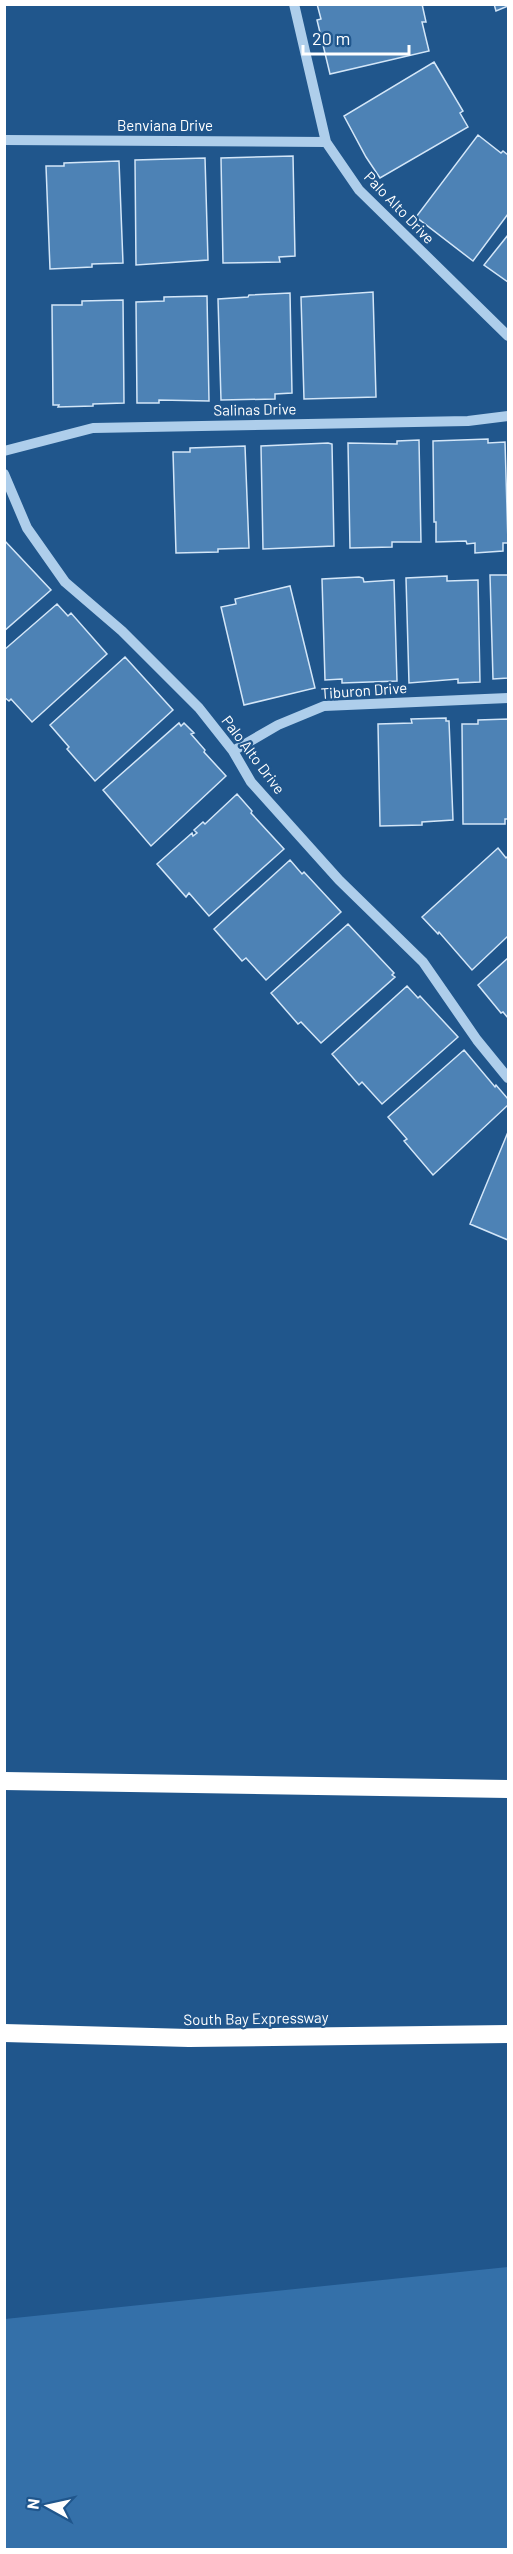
<svg xmlns="http://www.w3.org/2000/svg" width="513" height="2554" font-family="Barlow,sans-serif">
<rect width="100%" height="100%" fill="#20568c"/>
<path fill="#3470a9" d="M508 2267V2549H5V2319Z"/>
<path fill="#4d82b5" stroke="#d3e6f8" stroke-width="1.5" d="M317 4H422L426 22H422L429 51 330 74 317 20 321 19Z
M494 4H508V6L496 11Z
M434 62 463 111 460 113 468 127 380 178 366 157 344 116Z
M478 135 501 153 503 151 508 155V214L473 261 416 217Z
M293 156 295 256 279 257 280 262 223 263 221 158Z
M205 158 208 260 136 265 135 160Z
M119 161 123 263 92 264V267L50 269 46 166H64V163Z
M508 235V282L484 265Z
M373 292 376 397 304 399 301 297Z
M290 293 292 393 275 394V399L221 400 218 299 248 297 249 295Z
M207 296 209 401 159 400V403H137L136 302 164 301V297Z
M123 300 124 403 93 404V406L58 407 59 405H53L52 305H82V301Z
M488 439V443L505 442 508 543H503V551L475 553V543L467 544 466 541 436 542V522H434L433 441Z
M419 440 421 542H392V547L350 548 348 443 397 444V441Z
M328 443 332 444 334 546 263 549 261 446Z
M245 446 249 548 218 549V552L176 553 173 452H190V448Z
M4 540 51 590 4 631Z
M490 575H508V678L493 679Z
M447 576V581L478 580 480 682 458 683V679L409 683 406 578Z
M359 577 363 578 364 582 394 580 397 681 342 683V679L325 680 322 579Z
M290 586 315 688 244 705 221 607 236 604 235 599Z
M57 604 68 616 71 613 107 654 32 722 11 699 9 701 4 697V650Z
M125 657 173 710 95 781 67 749 69 747 50 725Z
M446 718V721H449L453 820 422 822V825L380 826 378 724 412 723 411 719Z
M508 719V819H505V824H463L462 724H478V720Z
M179 723 181 726 184 723 194 733 191 734 205 750 204 752 226 776 151 846 103 790Z
M237 794 252 811 251 813 284 849 209 916 189 893 186 897 157 864 192 833 193 836 197 833 194 830 203 822 205 824Z
M498 848 506 858 508 856V936L472 970 439 932 438 934 422 917Z
M290 860 302 874 304 872 341 912 266 980 246 958 242 961 214 929Z
M348 924 394 973 392 975 395 977 321 1043 301 1022 298 1024 271 993Z
M508 958V1018L503 1012 501 1013 478 985Z
M407 986 418 998 420 996 458 1037 382 1104 362 1082 359 1085 332 1054Z
M464 1050 495 1087 496 1085 508 1099V1105L433 1175 404 1141 407 1139 388 1117Z
M508 1132V1240L470 1224Z"/>
<g fill="none" stroke-linecap="round" stroke-linejoin="round">
<path stroke="#aeceeb" stroke-width="10" d="M294 4 326 142 359 190 508 336
M4 140 326 142
M4 451 93 428 468 421 508 416
M4 474 27 528 65 582 122 631 199 708 233 751 251 782 339 880 423 962 477 1040 508 1078
M233 751 278 725 324 706 508 698"/>
<path stroke="#fff" stroke-width="18" d="M4 1781 508 1789
M4 2033 189 2038 508 2034"/>
</g>
<g text-anchor="middle" stroke-width="4.5" stroke-linejoin="round" paint-order="stroke">
<g font-size="15" fill="#fff" stroke="#20568c">
<text x="165" y="131">Benviana Drive</text>
<text transform="translate(399 208) rotate(46)" y="5">Palo Alto Drive</text>
<text transform="translate(255 410) rotate(-1)" y="5">Salinas Drive</text>
<text transform="translate(364 691) rotate(-4)" y="5">Tiburon Drive</text>
<text transform="translate(253 755) rotate(53)" y="5">Palo Alto Drive</text>
<text transform="translate(256 2019) rotate(-1)" y="5">South Bay Expressway</text>
</g>
</g>
<rect width="513" height="2554" fill="none" stroke="#ffffff" stroke-width="12"/>
<g transform="translate(48 2506) rotate(278)" stroke="#20568c" stroke-width="4.5" paint-order="stroke">
<path d="M0-4.5L10 22L0 15L-10 22Z" fill="#ffffff"/>
<text y="-9" font-size="16" font-weight="bold" text-anchor="middle" fill="#ffffff">N</text>
</g>
<path d="M303 45v9h106v-9" fill="none" stroke="#ffffff" stroke-width="3"/>
<text x="312" y="45" font-size="18" fill="#ffffff" stroke="#20568c" stroke-width="4.5" paint-order="stroke">20 m</text>
</svg>
